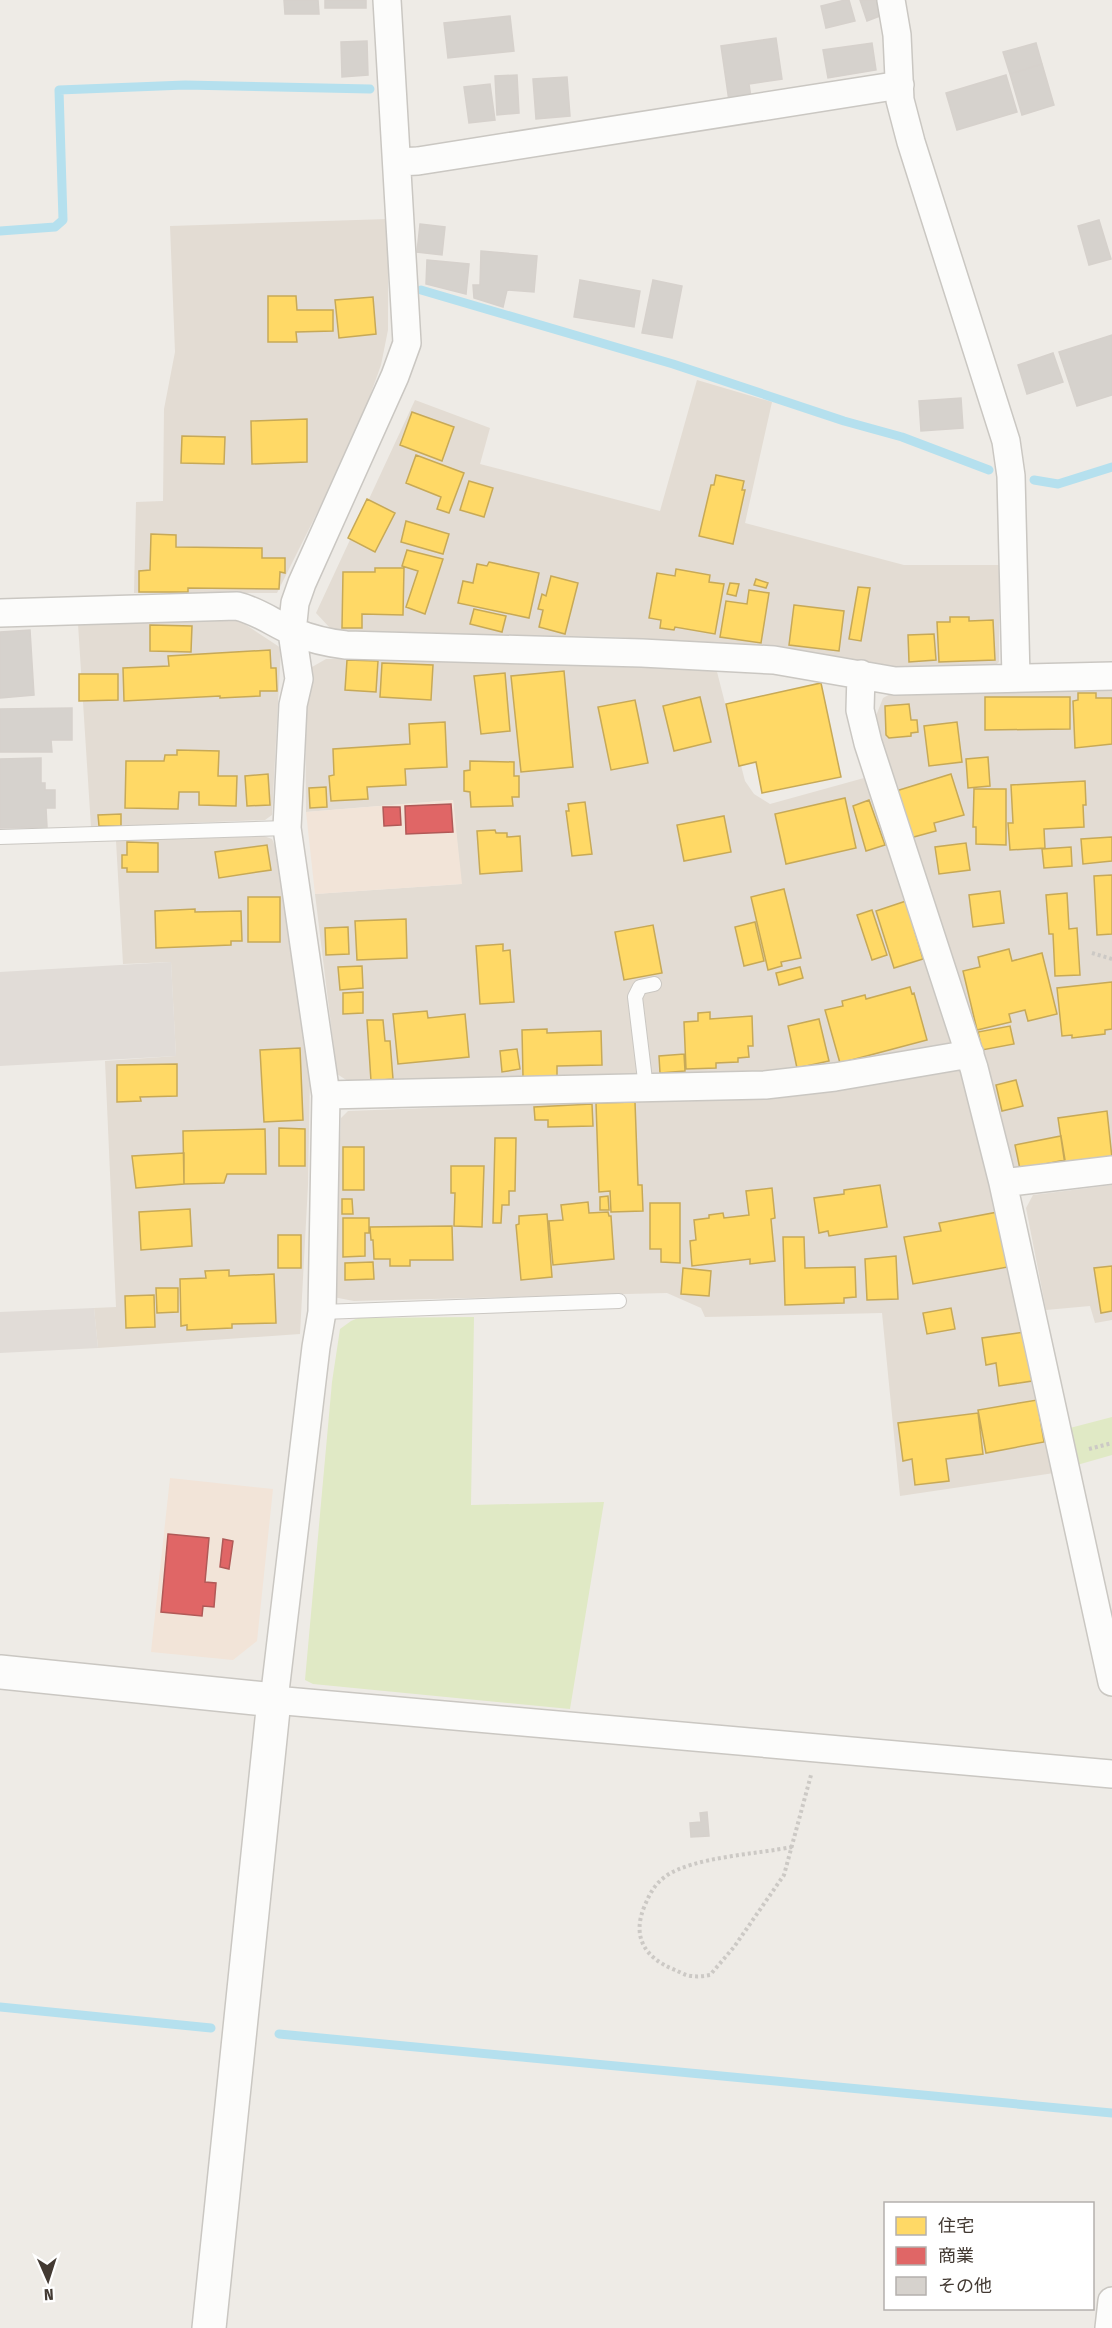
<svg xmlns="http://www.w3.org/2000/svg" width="1112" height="2328" font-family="'Fira Sans Condensed','Noto Sans JP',sans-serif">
<rect width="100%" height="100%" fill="#eeebe6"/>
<path fill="#e3dcd3" d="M388 219V330L381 365 356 435 277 593H134L136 502 163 501 164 409 175 352 170 226Z
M697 380 772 402 745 523 904 565H999V662L992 668 885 669 836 657 722 644 615 637 345 632 330 628 316 613 415 400 490 428 480 464 660 511Z
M228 620 240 621 281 648 272 815 265 820 91 827 78 624Z
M326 659H577L716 668 745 781 754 794 770 804 864 778 955 1044 792 1071 354 1085 337 1074 315 894 461 884 453 800 306 812 305 698 312 667Z
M1112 689V1161L1014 1168 931 903 872 726 883 698 894 692Z
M261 835 272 839 275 846 310 1076 308 1185 300 1334 98 1348 94 1308 116 1307 105 1061 176 1056 171 962 123 964 116 841Z
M963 1068 971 1078 1054 1473 900 1496 882 1313 705 1317 701 1308 667 1293 354 1301 333 1297 341 1118 348 1111 787 1095Z
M1112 1185V1320L1095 1323 1090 1306 1046 1310 1026 1208 1033 1195Z"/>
<path fill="#f2e4d8" d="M453 800 462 884 315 894 306 812Z
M170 1478 273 1489 257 1641 233 1660 151 1652Z"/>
<path fill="#e1dcd7" d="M171 962 176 1056 0 1066V972Z
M94 1308 98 1348 0 1353V1312Z"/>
<path fill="#e0e9c5" d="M474 1317 471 1505 604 1502 570 1709 313 1684 305 1680 332 1382 340 1329 351 1321 358 1318Z
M1112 1417V1455L1077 1465 1070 1428Z"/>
<path fill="#ffd966" stroke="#c7a957" stroke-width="1.5" d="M268 296H296L297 310H333V331L296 332 297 342H268Z
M373 297 376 334 339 338 335 300Z
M412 412 454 427 442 461 400 445Z
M307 419V462L252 464 251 421Z
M182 436 225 437 224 464 181 463Z
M416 455 464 473 449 513 437 509 441 497 406 483Z
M716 475 744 481 742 490H745L733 544 699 536 711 485H714Z
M469 481 493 488 484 517 460 510Z
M367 499 395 513 375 552 348 538Z
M406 521 449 534 443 554 401 542Z
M151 534 176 535V547L262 548V558H285V573L280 572 279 589 188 588V592H139V571L150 570Z
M407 550 443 559 425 614 406 607 418 571 402 566Z
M489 562 539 573 529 618 458 603 463 581 473 583 477 564 487 566Z
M375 568H404L403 615 362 614V628H342L343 572H375Z
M676 569 710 575 709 582 724 584 715 634 675 627 674 630 660 628 661 620 649 618 657 573 675 576Z
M551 576 578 583 565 634 539 627 543 610 538 609 542 594 546 596Z
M756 579 768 583 766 588 754 585Z
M730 583 739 584 736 596 727 594Z
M858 587 870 588 861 641 849 639Z
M749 590 769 593 761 643 720 637 726 601 747 604Z
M794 605 844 611 839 651 789 645Z
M474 609 506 616 502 632 470 624Z
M950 617H969V621L993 620 995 660 939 662 937 622H950Z
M150 625 192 626 191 652 150 651Z
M934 634 936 660 909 662 908 635Z
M270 650 271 668H276L277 691H260V696L220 698V696L124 701 123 668 169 666 168 656Z
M347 660 378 661 376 692 345 690Z
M382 663 433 665 431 700 380 697Z
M564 671 573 767 521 772 511 676Z
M505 673 510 731 481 734 474 676Z
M79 674H118V700L79 701Z
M821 683 841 777 762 793 756 762 739 766 726 704Z
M1078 693H1096V698H1112V744L1075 748 1073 701 1078 700Z
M700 697 711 742 674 751 663 706Z
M985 697H1070V729L985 730Z
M635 700 648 763 611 770 598 707Z
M909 704 911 720H917L918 732 911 733V736L889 738 886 735 885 706Z
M445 722 447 767 405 769 406 785 367 787 368 799 331 801 329 776 334 775 333 749 410 744 409 724Z
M957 722 962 762 929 766 924 726Z
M177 750 219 751 218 776H237L236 806 199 805V792H179L178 809 125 808 126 761H164L165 755H177Z
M988 757 990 786 968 788 966 759Z
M470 761 514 762V776H519V797H512L513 806 471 807 470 792 464 791V771L470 770Z
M268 774 270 805 247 806 245 776Z
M951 774 964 815 934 823 936 831 910 838 896 791Z
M1085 781 1086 805H1083L1084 827 1044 829 1045 848 1010 850 1008 823H1013L1011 785Z
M326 787 327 807 310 808 309 788Z
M974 789H1006V845L976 844V827H973Z
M845 798 856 848 786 864 775 814Z
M869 800 885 845 866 851 853 806Z
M585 802 592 854 572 856 566 811H569L568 804Z
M121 814V826H99L98 815Z
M724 816 731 852 684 861 677 825Z
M495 830 496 833H507V837L520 836 522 871 480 874 477 831Z
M1112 837V861L1083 864 1081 839Z
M127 842 158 843V872H127V868H122V855H127Z
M966 843 970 870 939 874 935 847Z
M267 845 271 870 219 878 215 852Z
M1071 847 1072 866 1044 868 1042 849Z
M1112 875V934L1097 935 1094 876Z
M784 889 801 958 781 962 782 966 768 970 751 897Z
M1000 891 1004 923 973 927 969 895Z
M1067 893 1069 929 1077 928 1080 975 1055 976 1053 934H1049L1046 895Z
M248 897H280V942H248Z
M906 901 923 959 894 968 876 911Z
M195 909V912L241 911 242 941H231V945L156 948 155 911Z
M872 910 887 955 872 960 857 915Z
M406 919 407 958 357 960 355 921Z
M755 922 764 961 744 966 735 927Z
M653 925 662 973 624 980 615 932Z
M348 927 349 954 326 955 325 928Z
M503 944V951L510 950 514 1002 480 1004 476 946Z
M1009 949 1012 961 1042 953 1057 1014 1028 1021 1025 1010 1009 1014 1011 1022 977 1030 963 971 980 967 978 957Z
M362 966 363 988 340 990 338 967Z
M800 967 803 978 779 985 776 973Z
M1112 982V1029L1105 1030V1034L1072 1038V1035L1062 1036 1057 988Z
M910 987 912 994 914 993 927 1040 840 1063 825 1010 843 1006 842 1001 865 995 866 999Z
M363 992V1013L343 1014V993Z
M427 1011 428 1018 465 1014 469 1057 398 1064 393 1014Z
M710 1012V1019L752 1016 753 1046H748L749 1057 738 1058V1062L716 1063V1068L686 1069 684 1022 698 1021V1013Z
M819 1019 829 1061 797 1068 788 1026Z
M367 1020H383L385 1041H390L393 1079 371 1081Z
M1010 1026 1014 1044 982 1050 978 1032Z
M547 1029V1033L601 1031 602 1065 557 1066V1076L523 1077 522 1030Z
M300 1048 303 1120 264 1122 260 1050Z
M517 1049 520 1069 502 1072 500 1051Z
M684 1054 685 1071 660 1073 659 1056Z
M177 1064V1096L140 1097 141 1101 117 1102V1065Z
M1016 1080 1023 1106 1002 1111 996 1085Z
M635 1102 638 1185H642L643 1211 611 1212 610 1191 599 1192 596 1103Z
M592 1104 593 1126 548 1127V1120H535L534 1107Z
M1107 1111 1112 1158 1065 1165 1058 1118Z
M279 1128 305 1129V1166H279Z
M265 1129 266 1174H227L224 1183 184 1184 183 1131Z
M1061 1136 1065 1160 1020 1169 1015 1145Z
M495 1138H516L515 1191H509V1205H502L501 1223H493Z
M343 1147H364V1190H343Z
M184 1153V1184L136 1188 132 1156Z
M451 1166H484L482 1227 454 1226 455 1193H451Z
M880 1185 887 1227 829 1236 828 1231 819 1233 814 1198 844 1194V1190Z
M772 1188 775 1218 771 1219 775 1261 750 1264V1259L692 1266 690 1241 696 1240 694 1220 709 1218V1215L723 1213 724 1218 749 1215 746 1191Z
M608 1196 609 1210H600V1197Z
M342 1199H352L353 1214H342Z
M588 1202 589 1213 608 1212 609 1216H611L614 1259 553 1265 549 1221 563 1220 561 1205Z
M650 1203H680V1263L661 1262V1249H650Z
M190 1209 192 1246 141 1250 139 1212Z
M998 1212 1008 1267 913 1284 904 1237 941 1231 939 1223Z
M547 1214 552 1277 521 1280 516 1225 519 1224V1216Z
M343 1218H369V1233H365V1256L343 1257Z
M452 1226 453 1260H410V1266H390V1259H374L373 1240H371L370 1227Z
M278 1235H301V1268H278Z
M783 1237H804L805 1268 855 1267 856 1297 844 1298V1303L785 1305Z
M896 1256 898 1299 867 1300 865 1259Z
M373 1262 374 1279 345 1280V1263Z
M1112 1266V1311L1101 1313 1094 1268Z
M683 1268 711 1271 709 1296 681 1294Z
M229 1270V1276L274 1274 276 1323 232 1324V1328L187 1330V1325L181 1326 180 1279 206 1278 205 1271Z
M156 1288H178V1312L157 1313Z
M154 1295 155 1327 126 1328 125 1296Z
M951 1308 955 1329 927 1334 923 1313Z
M1025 1332 1032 1381 999 1386 996 1363 986 1365 982 1338Z
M1037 1400 1044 1442 986 1453 978 1410Z
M978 1413 983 1454 946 1459 949 1481 915 1485 912 1459 903 1461 898 1423Z"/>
<path fill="#e06666" stroke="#b15957" stroke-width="1.5" d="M451 804 453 832 406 834 405 806Z
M383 807H400L401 825 384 826Z
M168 1534 209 1538 205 1582 216 1583 214 1607 203 1606 202 1616 161 1612Z
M223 1539 233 1541 229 1569 220 1567Z"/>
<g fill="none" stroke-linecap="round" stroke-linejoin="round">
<path stroke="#b5e0ee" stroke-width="9" d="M0 231 55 227 63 220 59 90 185 85 370 89
M421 290 673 364 844 421 902 437 989 470
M1034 480 1058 484 1112 467
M0 2007 211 2028
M279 2034 1112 2113"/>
</g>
<path fill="#d6d2cd" stroke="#d6d1cc" stroke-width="1.5" d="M284 0H318L319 14H285Z
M325 0H366V8H325Z
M845 0H849L855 21 826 28 821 6Z
M860 0H879L885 14 867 21Z
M510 16 514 51 448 58 444 23Z
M776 38 782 79 749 84 751 98 729 101 721 46Z
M367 41 368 75 342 77 341 42Z
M872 43 876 70 828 78 823 50Z
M1036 43 1042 64 1010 74 1003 52Z
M1042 64 1054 105 1022 115 1010 74Z
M517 75 519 113 497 115 495 76Z
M1006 75 1017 112 957 130 946 93Z
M567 77 570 116 536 119 533 79Z
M490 84 495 120 469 123 464 87Z
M1099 220 1111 259 1089 265 1078 226Z
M420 224 445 227 442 255 417 252Z
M481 251 537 256 534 292 507 290 503 307 474 298 473 285H480Z
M427 260 469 264 466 294 426 284Z
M580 280 640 291 634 327 574 317Z
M653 280 682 286 672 338 642 333Z
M1112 335V395L1077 406 1059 352Z
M1053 353 1063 382 1027 394 1018 365Z
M961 398 963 428 921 431 919 401Z
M30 630 34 695 0 698V632Z
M72 708V740H51L52 752H0V709Z
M41 758V783H45V790H55V808H46L47 827 0 828V759Z
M707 1812 709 1836 691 1837 690 1823 701 1822 700 1813Z"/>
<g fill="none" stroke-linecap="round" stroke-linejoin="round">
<g stroke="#cac7c2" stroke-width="16">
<path id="service" d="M0 837 287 828
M646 1088 635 997 640 987 654 984
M322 1312 619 1301"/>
</g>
<g stroke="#cac7c2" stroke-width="30">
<path id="minor" d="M387 0 407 343 395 376 302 583 295 603 292 632 299 679 293 705 287 828 326 1095 322 1312 316 1347 274 1700 1112 1774
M891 0 897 35 900 100 911 142 1006 441 1011 476 1016 677
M397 162 418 161 900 85
M0 613 237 606C259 611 274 624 294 632 311 639 328 643 346 645L642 653 774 660 895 681 1112 676
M861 674 860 710 868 743 974 1068 1003 1183 1112 1682
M326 1095 765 1085 835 1077 970 1054
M1003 1183 1112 1170
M1109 2328 1112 2301"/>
</g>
<g stroke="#cac7c2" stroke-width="36">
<path id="tertiary" d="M0 1672 274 1700 209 2328"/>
</g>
<path stroke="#ccc9c5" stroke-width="4" stroke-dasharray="3 3" stroke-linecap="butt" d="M1092 953 1112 959
M1089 1449 1112 1443
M792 1847C758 1854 693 1857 666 1876 655 1884 650 1893 645 1905 631 1937 645 1958 675 1970 680 1972 686 1976 692 1976 698 1977 704 1976 710 1975L734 1947 784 1875 811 1775"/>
<use href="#service" stroke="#fcfcfb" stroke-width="14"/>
<use href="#minor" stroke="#fcfcfb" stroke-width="27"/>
<use href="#tertiary" stroke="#fcfcfb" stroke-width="33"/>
</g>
<rect x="884" y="2202" width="210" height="108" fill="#ffffff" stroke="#b4b0ad" stroke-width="1.5"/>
<rect x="896" y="2217" width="30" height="18" fill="#ffd966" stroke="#b4b0ad" stroke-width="1.5"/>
<text x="938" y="2232" font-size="18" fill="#433a33">住宅</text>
<rect x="896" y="2247" width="30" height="18" fill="#e06666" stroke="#b4b0ad" stroke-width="1.5"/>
<text x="938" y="2262" font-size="18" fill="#433a33">商業</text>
<rect x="896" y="2277" width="30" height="18" fill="#d6d2cd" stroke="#b4b0ad" stroke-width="1.5"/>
<text x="938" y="2292" font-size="18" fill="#433a33">その他</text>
<g transform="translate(48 2280) rotate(177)" stroke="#ffffff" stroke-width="4.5" paint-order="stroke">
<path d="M0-4.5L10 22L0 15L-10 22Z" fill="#433a33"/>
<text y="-9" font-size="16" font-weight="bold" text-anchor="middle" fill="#433a33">N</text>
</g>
</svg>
